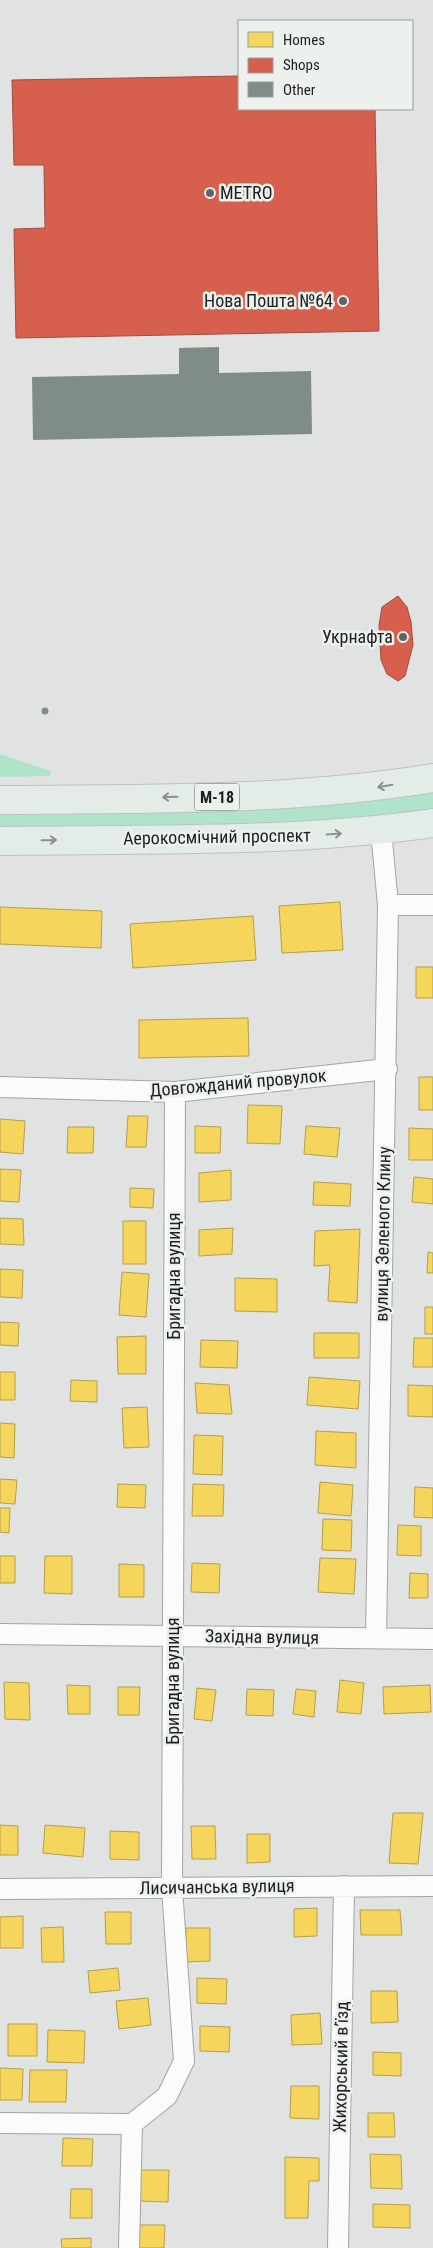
<svg xmlns="http://www.w3.org/2000/svg" width="433" height="2248" font-family="'Roboto Condensed',sans-serif">
<rect width="100%" height="100%" fill="#e0e3e1"/>
<path fill="#b0e4ca" d="M0 754 45 769 51 772 50 776 0 777Z
M433 789V814L343 823 0 832V810Z"/>
<path fill="#f6d55c" stroke="#b59f4a" d="M340 902 343 950 282 953 279 906Z
M0 907 102 911 101 948 0 944Z
M253 916 256 960 133 968 130 924Z
M416 967H433V998H416Z
M248 1018 249 1056 139 1058V1020Z
M419 1077H433V1110H419Z
M248 1105 282 1106 280 1144 247 1143Z
M128 1116H148L146 1147H126Z
M0 1119 25 1121 23 1154 0 1152Z
M195 1126 221 1127 220 1153H195Z
M306 1126 340 1128 337 1157 304 1154Z
M68 1127H94L93 1153H67Z
M409 1128 433 1129V1160H409Z
M0 1169 21 1170 19 1202 0 1201Z
M231 1170V1200L199 1202V1173Z
M414 1177 433 1179V1204L412 1202Z
M314 1182 351 1184 350 1206 313 1205Z
M130 1188 154 1189 153 1208 130 1207Z
M0 1218 23 1219 24 1245 0 1244Z
M123 1221H146V1264H123Z
M233 1228 232 1254 199 1256V1230Z
M360 1229 357 1303 328 1301 330 1265 314 1266 315 1231Z
M428 1252 433 1253V1273H427Z
M0 1269 23 1270 22 1298 0 1297Z
M122 1272 149 1274 146 1317 119 1315Z
M235 1278 277 1279V1312L235 1311Z
M425 1307H433V1334H425Z
M0 1322 19 1323 18 1346 0 1345Z
M314 1333H359V1358H314Z
M146 1336V1374H118L117 1337Z
M414 1338H433V1367H413Z
M201 1340 238 1341 237 1368 200 1367Z
M0 1372H15V1400H0Z
M309 1377 360 1381 358 1409 307 1405Z
M71 1380 97 1381V1402L70 1401Z
M195 1383 229 1385 232 1414 197 1413Z
M408 1385 433 1386V1417L408 1416Z
M147 1407 149 1447 124 1448 122 1408Z
M0 1423 15 1424 14 1458 0 1457Z
M316 1431 356 1433V1468L315 1465Z
M194 1435 223 1436 222 1475 193 1474Z
M0 1479 17 1480 15 1504 0 1503Z
M320 1482 353 1485 351 1516 318 1513Z
M118 1484 146 1485 145 1508 117 1507Z
M193 1484 224 1485 223 1516H192Z
M415 1487 433 1488V1518L414 1517Z
M0 1508H10L9 1533 0 1532Z
M323 1519 352 1520 351 1551 322 1550Z
M398 1525 421 1526V1556L397 1555Z
M0 1556H15V1583H0Z
M45 1556H72V1594L44 1593Z
M320 1558 356 1559 354 1594 318 1592Z
M192 1563 220 1564 219 1593 191 1592Z
M119 1564 144 1565V1597H119Z
M410 1573 428 1574V1598H409Z
M340 1680 364 1683 361 1714 337 1712Z
M4 1682 29 1683 30 1720 5 1719Z
M67 1685 90 1686V1714H68Z
M430 1685 431 1712 384 1714 383 1687Z
M118 1687H140L139 1715H118Z
M197 1688 216 1690 212 1721 194 1719Z
M247 1689 274 1690 273 1716 246 1715Z
M296 1689 316 1691 314 1717 293 1714Z
M393 1813H423L418 1864 389 1863Z
M0 1825 18 1826V1855H0Z
M45 1825 85 1828 83 1857 43 1853Z
M191 1826H215L216 1859H192Z
M110 1831 139 1832V1860L110 1859Z
M247 1834H270V1862L247 1863Z
M317 1908V1936L294 1937V1909Z
M360 1910H400L402 1935H361Z
M105 1912H131V1944H106Z
M23 1916V1948H0V1917Z
M63 1927 64 1962H42L41 1928Z
M186 1928H210V1961L185 1962Z
M118 1968 120 1990 90 1993 88 1971Z
M197 1978 227 1979 226 2004 197 2003Z
M371 1991H397L398 2022 371 2023Z
M148 1998 151 2025 119 2029 116 2001Z
M320 2013 322 2044 292 2045 291 2015Z
M8 2024H37V2056H8Z
M200 2026 230 2027 229 2052 200 2051Z
M48 2030 85 2031 84 2063 47 2062Z
M373 2052 401 2053V2076L373 2075Z
M0 2068 23 2069 22 2100H0Z
M30 2070H67L66 2102H29Z
M291 2086H319V2119L290 2118Z
M368 2113H394L395 2137H368Z
M63 2138 93 2139 92 2166H62Z
M370 2154 401 2155 402 2189 371 2188Z
M285 2157 319 2158V2181H309L308 2218H285Z
M140 2170H169L168 2202 139 2201Z
M71 2189H92V2218H70Z
M373 2204 410 2205V2228L373 2227Z
M138 2225H165L164 2248H138Z
M91 2238V2248H62L61 2239Z"/>
<path fill="#d6604d" stroke="#9f4d3f" d="M239 76V109H375L379 331 16 338 14 229 45 228 44 165H14L12 80Z
M398 596 407 607 411 622 413 645 405 676 398 681 387 674 381 660 379 625 382 607Z"/>
<path fill="#808d87" d="M219 347V373L311 371 312 434 33 440 32 377 179 374V348Z
M41.5 711a3.5 3.5 0 1 1 7 0a3.5 3.5 0 1 1-7 0Z"/>
<g fill="none" stroke-linecap="round" stroke-linejoin="round">
<g stroke="#a2a5a3" stroke-width="22">
<path id="street" d="M388 905H433
M0 1087 175 1092 387 1069
M0 1634 433 1639
M376 1638 388 905 381 830
M0 1889 433 1886
M0 2123 132 2124
M129 2248 132 2124 167 2096 184 2061 172 1888 175 1092
M338 2248 344 1886"/>
</g>
<g stroke="#bec0bf" stroke-width="30">
<path id="primary" d="M0 800C145 799 290 801 433 778
M0 841C144 839 290 843 433 823"/>
</g>
<use href="#street" stroke="#fafbfa" stroke-width="20"/>
<use href="#primary" stroke="#e4ece8" stroke-width="28"/>
</g>
<defs><path id="oneway-shaft" d="M-6 0H5M1.5-3L5.5 0L1.5 3" fill="none" stroke-width="1.6" stroke-linecap="round" stroke-linejoin="round" transform="scale(1.25)"/></defs>
<g stroke="#8b908e">
<use href="#oneway-shaft" transform="translate(385 786) rotate(171)"/>
<use href="#oneway-shaft" transform="translate(170 797) rotate(179)"/>
<use href="#oneway-shaft" transform="translate(334 834) rotate(-4)"/>
<use href="#oneway-shaft" transform="translate(49 840) rotate(-1)"/>
</g>
<g fill="#626463" stroke="#ecf1ee" stroke-width="2">
<circle cx="210" cy="193" r="5"/>
<circle cx="343" cy="301" r="5"/>
<circle cx="403" cy="637" r="5"/>
</g>
<g text-anchor="middle" stroke-width="5" stroke-linejoin="round" paint-order="stroke">
<rect fill="#ecf1ee" stroke="#5c5f5d" stroke-width="1" x="194.5" y="783.5" width="45" height="27" rx="4"/>
<g font-size="16" font-weight="bold" fill="#1e201f">
<text x="217" y="803">М-18</text>
</g>
<g font-size="18" fill="#1e201f" stroke="#ecf1ee" text-anchor="end">
<text x="220" y="199" text-anchor="start">METRO</text>
<text x="333" y="307">Нова Пошта №64</text>
<text x="393" y="643">Укрнафта</text>
</g>
<g font-size="18" fill="#1e201f" stroke="#ecf1ee">
<text transform="translate(217 837) rotate(-1)" y="6">Аерокосмічний проспект</text>
<text transform="translate(238 1083) rotate(-5)" y="6">Довгожданий провулок</text>
<text transform="translate(383 1234) rotate(-89)" y="6">вулиця Зеленого Клину</text>
<text transform="translate(174 1276) rotate(-90)" y="6">Бригадна вулиця</text>
<text transform="translate(262 1637) rotate(1)" y="6">Західна вулиця</text>
<text transform="translate(173 1681) rotate(-90)" y="6">Бригадна вулиця</text>
<text transform="translate(217 1887) rotate(-1)" y="6">Лисичанська вулиця</text>
<text transform="translate(341 2067) rotate(-89)" y="6">Жихорський в’їзд</text>
</g>
</g>
<rect x="238" y="20" width="175" height="90" fill="#ecf1ee" stroke="#9a9d9b"/>
<rect x="248" y="32" width="25" height="15" fill="#f6d55c" stroke="#9a9d9b"/>
<text x="283" y="45" font-size="15" fill="#1e201f">Homes</text>
<rect x="248" y="58" width="25" height="15" fill="#d6604d" stroke="#9a9d9b"/>
<text x="283" y="70" font-size="15" fill="#1e201f">Shops</text>
<rect x="248" y="82" width="25" height="15" fill="#808d87" stroke="#9a9d9b"/>
<text x="283" y="95" font-size="15" fill="#1e201f">Other</text>
</svg>
